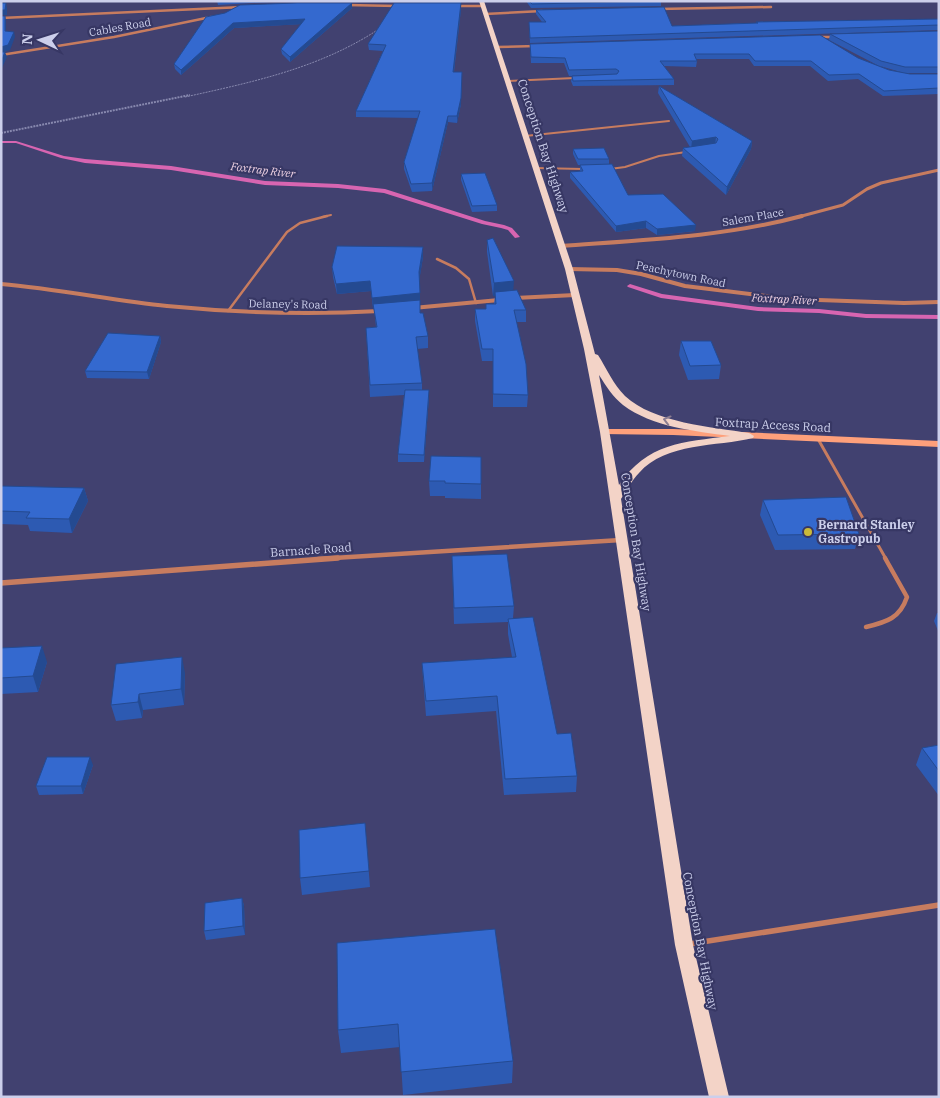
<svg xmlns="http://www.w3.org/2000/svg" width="940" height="1098" font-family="'IBM Plex Serif',serif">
<rect width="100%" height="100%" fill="#414170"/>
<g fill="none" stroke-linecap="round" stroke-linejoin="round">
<path fill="#d765b1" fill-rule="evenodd" d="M1 141H16L64 156 85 159 171 166 265 181 338 184 385 189 485 221 504 225 512 228 520 237 515 238 508 230 501 228 482 224 384 193 338 188 265 185 171 170 85 163 61 158 16 143H1Z
M630 284 662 294 758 307 819 309 866 314 939 315V319L866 318 819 313 758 311 661 298 628 287 627 286Z"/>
<path stroke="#8889af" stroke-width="1" stroke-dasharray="2 1" stroke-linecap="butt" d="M185 97C253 82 320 68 379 29"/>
<path stroke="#8889af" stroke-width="2" stroke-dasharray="2 1" stroke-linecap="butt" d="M1 133 190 95"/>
<path stroke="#c77c5f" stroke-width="2" d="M507 81 575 78
M525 136 669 121
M535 168 583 169
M610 169 625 167 659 156 686 152
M322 217 331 215"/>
<path stroke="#c77c5f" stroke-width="2.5" d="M437 259 456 268 469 279 476 303
M228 311 287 232 300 223 327 216"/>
<path stroke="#c77c5f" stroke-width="3" d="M818 439 886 559"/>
<path stroke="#c77c5f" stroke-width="4.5" d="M866 627C887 622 900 618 907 597L885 558"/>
<path stroke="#c77c5f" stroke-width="5.5" d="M689 944 939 905"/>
<path stroke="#c77c5f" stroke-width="2.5" d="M346 5 398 6
M454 6H482
M658 9 771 7
M485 14 542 11
M1 18 243 7
M817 37H836
M497 47 536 46
M1 55 114 37 211 17"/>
<path stroke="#c77c5f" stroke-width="3" d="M798 217 843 205 867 189 881 183 939 170"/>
<path stroke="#c77c5f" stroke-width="4" d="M561 246C642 240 724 237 802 216
M569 269 617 270 641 274 685 286 790 299 904 303 939 302
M1 284C57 289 112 300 167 306 238 313 309 315 380 311
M515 298 575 295
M413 308 499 300"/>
<path stroke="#c77c5f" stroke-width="4.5" d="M318 559 621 540"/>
<path stroke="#c77c5f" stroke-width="5.5" d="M1 583 338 558"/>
<path fill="#fea07b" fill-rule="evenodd" d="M605 429H673L939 441V447L673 435 602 434 601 432 602 430Z"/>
<path fill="#f3d3c7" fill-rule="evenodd" d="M479 1H484L573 269 595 354 598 355C607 369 613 384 625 396 654 423 712 427 749 433L754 436 753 438C717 447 666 442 639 473 632 480 627 490 621 499L693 945 729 1097H709L675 945 600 432 584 349 565 269ZM599 375C606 386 613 397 623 405 652 427 695 431 730 436 683 442 647 443 619 485Z"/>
</g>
<path fill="#2d5ab2" d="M217 1H289L218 5Z
M398 1H461V3L398 2Z
M526 1H661V6L531 8Z
M352 3V8L290 62 282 54 281 49 301 24 234 28 181 75 175 69 174 64 206 17Z
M461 9 454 72 461 104 457 123 448 122 432 191 412 192 404 169V162L418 118 356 117V111L383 51 369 50 368 44Z
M536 10 672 26 756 23V22L939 19V30L530 43 529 22H542L536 14Z
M939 31V73H904L880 66 889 70 910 74H939V94L883 96 858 79 828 81 810 66H754L749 59H696L697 61 696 67 664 66 674 79V85L573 86 571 81 572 76 616 74 569 76 564 63H531L530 44 858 58 879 66 829 40 830 34Z
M659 86 752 141 751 149 726 195 682 156 683 148 690 147 658 93Z
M573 149 609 159V164L628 195 695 231 657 235 646 228 616 232 570 178V172L580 171V165H578L573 154Z
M461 174 497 205V211L472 212 461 180Z
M487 240 513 291 526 310V322H516L528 395 527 407H493V361H482L475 321V309H486V304H494L495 296H493L487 252Z
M423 247V257L419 281 420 313 428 336V348L417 349 422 383V390H429V397L424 462H398V454L404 395 370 397 366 328 376 327 374 308H373L371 291 337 294 333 277 332 267Z
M160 336 161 342 149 379 87 378 85 371Z
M681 341 721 365 719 379 688 380 679 355Z
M481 457V499L445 498V496H430L429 481Z
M1 486 84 488 88 501 72 533 30 531 28 525 1 524Z
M763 500 859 534 855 549 775 550 760 515Z
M452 556 514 606 513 618 557 734 577 776 576 792 504 795 496 711 426 716 423 678 422 663 512 657 508 634V622L454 624Z
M937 613H939V633L934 621Z
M1 648 47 662 38 692 1 694Z
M185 673 184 705 143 710 142 718 116 721 111 705Z
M939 745V796L916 765 922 748Z
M93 765 83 794 39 795 36 786Z
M365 823 370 887 302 895 300 878Z
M242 898 244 906 245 935 206 940 204 931Z
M337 943 513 1061 512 1083 403 1095 400 1047 341 1053 338 1030Z"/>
<path fill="#244a91" d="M6 3 7 8V15H1V10Z
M352 3V8L290 62V57Z
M461 3V9L453 78V72Z
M5 16 6 21V36L5 31Z
M305 19V24L234 28 181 75V70L233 23Z
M14 32 15 37 10 50 1 53V47Z
M5 52 7 57 1 70V62Z
M462 78 461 104 457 123V116Z
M448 116V122L432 191V183Z
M716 137 715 145 691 149 692 141Z
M752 141 751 149 726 195 727 187Z
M646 221V228L616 232V226Z
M696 225 695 231 657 235V229Z
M423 247V257L419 282V272Z
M370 281 371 291 337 294 336 284Z
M514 281 513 294 495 292V296H493L494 283Z
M420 293V303L373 308 372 298Z
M160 336 161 342 149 379 147 372Z
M429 390V397L424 462V455Z
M84 488 88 501 72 533 69 519Z
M42 646 47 662 38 692 33 676Z
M182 657 185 673 184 705 181 689Z
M139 694 143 710 142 718 138 702Z
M90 757 93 765 83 794 81 786Z
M242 898 244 906 245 935 243 926Z"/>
<path fill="#3469cf" stroke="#244a91" d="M529 1H661L532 4Z
M1 3H6L5 10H1Z
M297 3H352L290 57 281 49 305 19 233 23 181 70 174 64 206 17 225 13 240 5Z
M394 3H461L453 72H462L461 98 457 116H448L432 183 411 184 404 162 420 111H356L386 45 368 44Z
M664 7 672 26 758 23 756 22 939 19V25L530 38 529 22H546L536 10Z
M1 16H5V31L14 32 8 45 1 47Z
M939 31V67H905L881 61 830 34Z
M820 35 858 58 889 70 910 74H939V88L884 91 859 74 829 75 811 61H755L749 54H694L697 61H660L674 79 573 81 572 76 617 74 619 71 616 69 569 70 565 58 531 57 530 44Z
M1 52H5L1 62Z
M659 86 752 141 727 187 683 148 716 143 718 139 716 137 692 141Z
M604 148 609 159H578L573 149Z
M612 164 628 195 663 194 696 225 657 229 646 221 616 226 570 172 583 171 580 165Z
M485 173 497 205 472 206 461 174Z
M493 238 514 281 494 283 487 240Z
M337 246 423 247 419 272 420 293 372 298 370 281 336 284 332 267Z
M517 290 526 310H514L526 364 528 395 493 394V349H482L475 309H486V304H496L495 292Z
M420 300V313H423L428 336 416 337 422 383 370 385 366 328 377 327 373 304Z
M108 333 160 336 147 372 85 371Z
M681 341H711L721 365 690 366Z
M405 390H429L424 455 398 454Z
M431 456 481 457V484L445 483V481H429Z
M1 486 84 488 69 519 26 518 30 512 1 511Z
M846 497 859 534 778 535 763 500Z
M507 554 514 606 454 608 452 556Z
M533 617 557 734 571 733 577 776 505 779 497 696 426 701 422 663 516 657 508 619Z
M42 646 33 676 1 678V648Z
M182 657 181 689 139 694 138 702 111 705 116 664Z
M939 745V771L922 748Z
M47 757H90L81 786H36Z
M365 823 369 871 300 878 299 830Z
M242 898 243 926 204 931 205 903Z
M495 929 513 1061 401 1072 398 1024 338 1030 337 943Z"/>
<defs><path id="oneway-chevron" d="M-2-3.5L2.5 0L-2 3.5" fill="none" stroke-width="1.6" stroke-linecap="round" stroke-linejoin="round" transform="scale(1.25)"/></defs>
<use stroke="#8c7d91" href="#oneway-chevron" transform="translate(667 420) rotate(-165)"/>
<circle fill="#caba3a" stroke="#373764" stroke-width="2" cx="808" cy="532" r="5"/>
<g text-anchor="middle" stroke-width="4.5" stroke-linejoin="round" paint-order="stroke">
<g font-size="11" fill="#cccfeb" stroke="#373764">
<text transform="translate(120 27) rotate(-10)" y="4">Cables Road</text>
<text transform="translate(753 217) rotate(-10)" y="4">Salem Place</text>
<text transform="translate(681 274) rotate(12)" y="4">Peachytown Road</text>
<text transform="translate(288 304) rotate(1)" y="4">Delaney's Road</text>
</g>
<g font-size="11" font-style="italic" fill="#efd2e3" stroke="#373764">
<text transform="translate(263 170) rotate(7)" y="4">Foxtrap River</text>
<text transform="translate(784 299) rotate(3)" y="4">Foxtrap River</text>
</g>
<g font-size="12" fill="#cccfeb" stroke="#373764">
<text transform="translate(543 146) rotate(72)" y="4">Conception Bay Highway</text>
<text transform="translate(773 425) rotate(3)" y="4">Foxtrap Access Road</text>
<text transform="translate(636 542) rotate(81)" y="4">Conception Bay Highway</text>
<text transform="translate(311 550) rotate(-4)" y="4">Barnacle Road</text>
<text transform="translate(700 941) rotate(79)" y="4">Conception Bay Highway</text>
</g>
<g font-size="12" font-weight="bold" fill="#cccfeb" stroke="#373764" text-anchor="start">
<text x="818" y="529">Bernard Stanley<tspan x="818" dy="14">Gastropub</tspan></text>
</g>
</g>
<rect width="940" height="1098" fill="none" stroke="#cccfeb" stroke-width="5"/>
<g transform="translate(40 40) rotate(274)" stroke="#373764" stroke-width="4" paint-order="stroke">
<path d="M0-4L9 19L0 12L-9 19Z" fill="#cccfeb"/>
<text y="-8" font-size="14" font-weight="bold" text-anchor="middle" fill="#cccfeb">N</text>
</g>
</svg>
